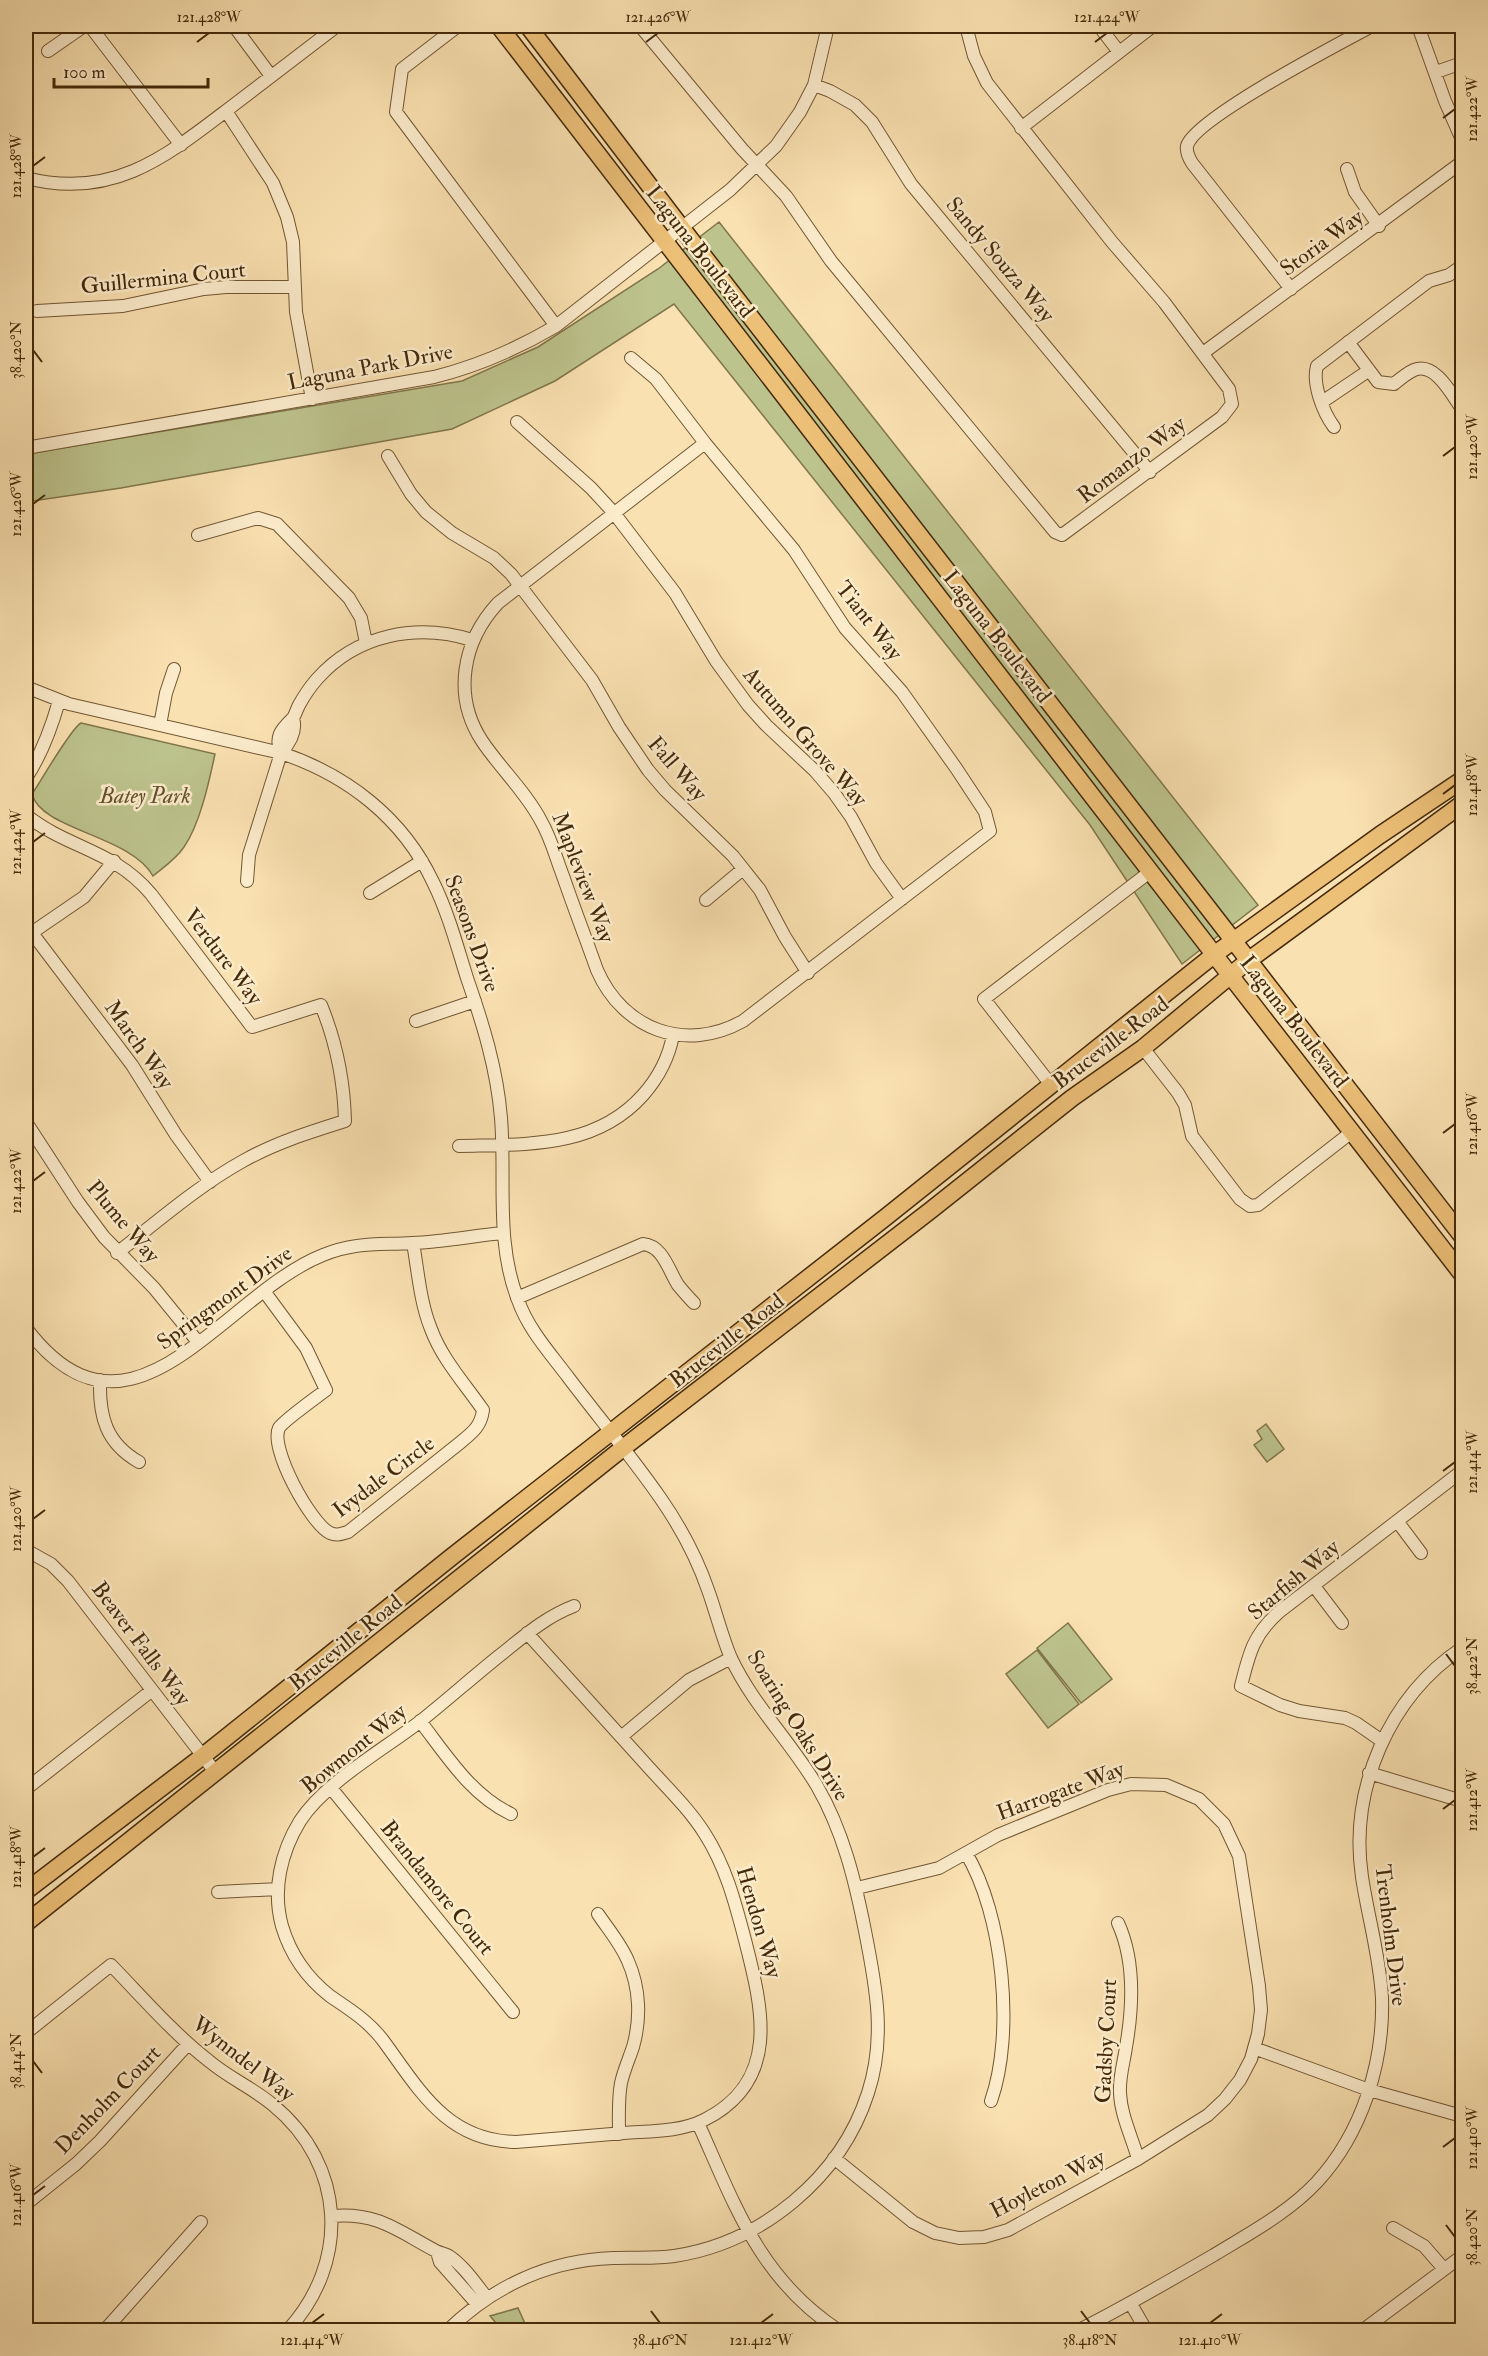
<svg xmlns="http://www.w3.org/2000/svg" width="1488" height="2356" font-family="'IM FELL Double Pica',serif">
<rect width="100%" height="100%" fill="#fae1b1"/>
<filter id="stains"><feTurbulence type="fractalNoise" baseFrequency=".00333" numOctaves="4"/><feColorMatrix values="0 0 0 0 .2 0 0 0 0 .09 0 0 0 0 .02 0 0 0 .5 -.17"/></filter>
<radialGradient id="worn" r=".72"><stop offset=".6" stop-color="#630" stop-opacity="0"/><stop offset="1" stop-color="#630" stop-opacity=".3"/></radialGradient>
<path fill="#bdc38d" stroke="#80764b" stroke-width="1.5" d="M719 222 1258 905 1182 964 1090 825 674 304 555 381 452 429 121 488 26 502V454L462 381 538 347 658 269Z
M81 723 215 754C209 782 200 824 184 847 176 859 164 867 153 876 130 835 41 830 32 794 41 781 71 728 81 723Z
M1266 1424 1284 1449 1267 1462 1254 1445 1262 1439 1257 1431Z
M1068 1623 1112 1679 1081 1703 1037 1648Z
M1037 1650 1079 1704 1048 1728 1006 1674Z
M518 2308 527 2328 521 2330H502L490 2316Z"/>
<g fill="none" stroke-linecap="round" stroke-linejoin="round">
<g stroke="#725733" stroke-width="14">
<path id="minor" d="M90 26 181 145
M234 26 271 76
M458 26 402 69 396 112 556 326
M640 26 742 149 786 196 831 261 1055 532 1062 535 1222 417 1232 404 1229 389 1164 302 1112 242 987 83 974 56 966 26
M1099 26 1119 52
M1418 26 1445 101 1462 140
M48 51 84 26
M1436 72 1462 63
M814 85 830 91 855 105 872 122 911 184 1150 472
M226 111 273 183 287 217 293 242 296 312 312 399
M1021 128 1153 26
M1347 169 1355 192 1379 226
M26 178C115 201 169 154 235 104 269 78 303 52 337 26
M1291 289 1192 163C1189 158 1186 152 1187 146 1194 119 1342 42 1372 26
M37 311 123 306 204 289 226 287H295
M1348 342 1378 382 1394 384C1400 379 1407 373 1414 370 1435 361 1452 395 1462 409
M1203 353 1462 162
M631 358 656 379 705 443 794 550 845 628 902 692 956 768 985 812 990 831 743 1021C686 1053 623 1030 597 970 586 939 574 908 563 876 556 858 551 838 541 821 526 792 500 768 482 741 452 695 463 641 498 603L705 443
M1322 402 1368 371
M517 422 591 488 614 513 675 593 716 661 748 705 766 725 815 771 834 793 851 817 876 863 902 899
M1334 427C1323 412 1312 384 1317 366L1429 281 1449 275 1462 266
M26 448 434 377C478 366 517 349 556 326L730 190 776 146 800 112 814 85 828 26
M388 456 411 494 426 512 452 533 494 558 511 574 592 680 619 727 648 770 665 790 733 856 760 890 785 937 808 973
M198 535 258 518 277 524 349 598 361 618 366 643
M26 687 69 704 281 753C347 775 403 818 433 882 448 912 457 946 467 978 483 1024 497 1069 501 1118 506 1179 495 1241 518 1300 528 1329 550 1353 568 1377 599 1418 632 1457 661 1499 681 1528 697 1558 708 1590 716 1612 722 1637 731 1658 753 1705 791 1742 817 1786 843 1831 855 1880 865 1931 876 1986 886 2038 868 2093 841 2177 762 2243 674 2256 654 2259 633 2257 613 2258 549 2260 493 2287 448 2330
M160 725 166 693 174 669
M281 753C274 736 282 729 293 718 295 715 297 709 299 705 304 696 310 687 317 679 357 634 417 623 472 640
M26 778C42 754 51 729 59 701
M26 815C68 849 113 849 151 894L252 1027 321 1005C337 1044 344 1080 345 1121 310 1132 275 1143 243 1161 198 1186 158 1221 117 1253
M247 881 249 855 281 753C290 743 297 731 293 718
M370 893 422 861
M706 900 743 869
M32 933 132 1065 176 1135 210 1182
M27 936 84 897 114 861
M416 1021 475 1001
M1143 1048 1178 1093 1185 1105 1192 1136 1240 1199 1250 1206 1258 1205 1353 1131
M1052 1086 984 999 1151 871
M26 1122 78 1202 104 1237 154 1288 198 1342
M459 1146C525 1144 595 1149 643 1095 658 1078 669 1057 673 1035
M264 1291 306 1348 326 1390C317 1397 283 1421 279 1428 269 1448 311 1524 330 1533 337 1536 341 1534 348 1532L461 1442C473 1432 481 1426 483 1410 465 1384 442 1359 431 1329 420 1302 418 1271 413 1243
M517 1298 643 1244C663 1246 668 1269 678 1285 683 1291 688 1297 694 1303
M26 1328C131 1467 222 1295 323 1255 355 1242 378 1245 412 1243 442 1242 472 1236 502 1233
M100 1380C99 1417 106 1443 139 1462
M1397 1521 1421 1553
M26 1550 51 1564 68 1581 216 1773
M1314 1586 1342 1623
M527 1633C566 1676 605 1719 643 1761 664 1785 688 1807 705 1834 726 1867 735 1902 745 1940 762 2007 782 2081 704 2120 680 2132 651 2131 624 2133 588 2136 552 2139 516 2142 446 2141 419 2089 382 2039 367 2020 349 2009 330 1996 307 1978 290 1953 282 1926 272 1890 281 1852 300 1821 325 1782 385 1749 422 1720 448 1699 473 1677 499 1656 523 1637 545 1617 574 1606
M420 1721C447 1756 471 1795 511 1814
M621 1737 689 1680 731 1658
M1382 1741 1356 1723 1345 1718 1299 1711 1280 1705 1241 1686C1249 1654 1253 1635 1279 1612L1462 1471
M1369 1773 1462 1801
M331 1788 513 2012
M26 1789 151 1691
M966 1853C1003 1914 1015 2033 991 2101
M218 1892 278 1889
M598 1914C608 1929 621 1944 628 1961 640 1988 641 2019 633 2047 629 2059 624 2070 621 2083 618 2099 619 2117 619 2134
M1118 1923C1135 1960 1133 2007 1126 2047 1124 2062 1119 2077 1120 2093 1121 2116 1132 2137 1138 2159
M26 2033 111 1965C143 1998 173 2033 209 2061 229 2078 253 2088 273 2105 346 2165 350 2262 288 2330
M1254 2048 1369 2090 1462 2116
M698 2123C735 2205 759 2278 838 2330
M834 2158 913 2222 935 2233 959 2238 984 2237 1008 2230 1138 2159 1208 2115 1225 2099 1240 2080 1251 2059 1258 2034 1261 2010 1259 1986 1239 1856 1224 1824 1199 1799 1166 1785 1131 1784 1108 1790 998 1835 939 1868 857 1888
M26 2204 76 2164 100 2141 188 2044
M332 2216C378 2212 398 2231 436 2251 440 2253 445 2254 449 2256 464 2266 476 2284 487 2298
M1393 2228 1424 2246 1444 2269
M437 2252 440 2262 478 2305
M1131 2304 1146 2330
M105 2330 201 2222
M1079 2330C1125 2307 1169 2281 1214 2255 1250 2233 1288 2213 1317 2182 1362 2133 1384 2063 1382 1998 1380 1957 1368 1917 1362 1877 1349 1789 1389 1697 1462 1648
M1363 2330 1462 2256"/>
</g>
<g stroke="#442909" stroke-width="19">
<path id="major" d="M499 26 1230 975 1462 1274
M528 26 681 227 1462 1236
M26 1891 203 1756 454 1555 886 1217 1215 954 1380 835 1462 780
M26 1923 623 1448 931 1210 1072 1098 1143 1048 1249 960 1462 804"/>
</g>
<use href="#minor" stroke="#fceccc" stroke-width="12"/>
<use href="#major" stroke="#edc078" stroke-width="16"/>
</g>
<path fill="none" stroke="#442909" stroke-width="2" d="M197 42 209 33M646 42 658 33M1095 42 1107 33M1443 118 1455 109M33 166 45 157M33 350 42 362M1443 456 1455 447M33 504 45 495M1443 794 1455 785M33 842 45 833M1443 1133 1455 1124M33 1181 45 1172M1443 1471 1455 1462M33 1519 45 1510M1446 1654 1455 1666M1443 1809 1455 1800M33 1857 45 1848M33 2061 42 2073M1443 2147 1455 2138M33 2195 45 2186M1446 2225 1455 2237M651 2311 660 2323M1081 2311 1090 2323M312 2323 324 2314M761 2323 773 2314M1210 2323 1222 2314"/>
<g text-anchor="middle" stroke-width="5" stroke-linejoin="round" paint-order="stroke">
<g font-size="22" fill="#442909" stroke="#fceccc">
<text transform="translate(1321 242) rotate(-36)" y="8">Storia Way</text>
<text transform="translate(701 251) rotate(52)" y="8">Laguna Boulevard</text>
<text transform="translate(1001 259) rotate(50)" y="8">Sandy Souza Way</text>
<text transform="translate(163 277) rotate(-6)" y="8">Guillermina Court</text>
<text transform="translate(370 366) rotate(-11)" y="8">Laguna Park Drive</text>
<text transform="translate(1131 459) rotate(-37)" y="8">Romanzo Way</text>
<text transform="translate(870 620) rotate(52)" y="8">Tiant Way</text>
<text transform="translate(998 636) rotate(52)" y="8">Laguna Boulevard</text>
<text transform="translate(806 736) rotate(49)" y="8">Autumn Grove Way</text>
<text transform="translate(678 768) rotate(49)" y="8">Fall Way</text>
<text transform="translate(584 877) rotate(69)" y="8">Mapleview Way</text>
<text transform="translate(473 933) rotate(70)" y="8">Seasons Drive</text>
<text transform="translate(224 956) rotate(53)" y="8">Verdure Way</text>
<text transform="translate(1295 1021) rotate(52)" y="8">Laguna Boulevard</text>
<text transform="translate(1110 1042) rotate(-37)" y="8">Bruceville Road</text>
<text transform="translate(140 1044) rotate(55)" y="8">March Way</text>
<text transform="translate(124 1221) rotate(50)" y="8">Plume Way</text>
<text transform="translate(224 1297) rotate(-36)" y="8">Springmont Drive</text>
<text transform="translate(726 1340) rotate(-38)" y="8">Bruceville Road</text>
<text transform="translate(383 1476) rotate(-37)" y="8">Ivydale Circle</text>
<text transform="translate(1293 1579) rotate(-40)" y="8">Starfish Way</text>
<text transform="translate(345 1642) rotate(-39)" y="8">Bruceville Road</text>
<text transform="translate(142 1643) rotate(53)" y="8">Beaver Falls Way</text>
<text transform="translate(799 1725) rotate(58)" y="8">Soaring Oaks Drive</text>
<text transform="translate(353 1748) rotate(-39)" y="8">Bowmont Way</text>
<text transform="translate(1060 1790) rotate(-20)" y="8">Harrogate Way</text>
<text transform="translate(438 1887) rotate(51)" y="8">Brandamore Court</text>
<text transform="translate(760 1922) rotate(74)" y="8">Hendon Way</text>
<text transform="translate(1392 1935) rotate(83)" y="8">Trenholm Drive</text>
<text transform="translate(1105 2041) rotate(-87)" y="8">Gadsby Court</text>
<text transform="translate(244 2058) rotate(38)" y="8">Wynndel Way</text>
<text transform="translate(107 2099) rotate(-46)" y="8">Denholm Court</text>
<text transform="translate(1047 2183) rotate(-27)" y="8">Hoyleton Way</text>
</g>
<g font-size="22" font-style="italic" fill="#62502a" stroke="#fceccc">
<text x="145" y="803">Batey Park</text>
</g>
</g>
<rect width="1488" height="2356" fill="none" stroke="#fae1b1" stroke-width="66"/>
<path d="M54 78v9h154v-9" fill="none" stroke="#442909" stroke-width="3"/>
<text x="63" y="78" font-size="18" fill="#442909" stroke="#fceccc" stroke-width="4.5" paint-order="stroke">100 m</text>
<rect x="33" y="33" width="1422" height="2290" fill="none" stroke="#442909" stroke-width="2"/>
<g font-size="15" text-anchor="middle" fill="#442909">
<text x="209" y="22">121.428°W</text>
<text x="658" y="22">121.426°W</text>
<text x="1107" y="22">121.424°W</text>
<text transform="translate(1472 109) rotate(-90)" y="5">121.422°W</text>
<text transform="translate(16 166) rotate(-90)" y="5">121.428°W</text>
<text transform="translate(16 350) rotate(-90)" y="5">38.420°N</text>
<text transform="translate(1472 447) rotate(-90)" y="5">121.420°W</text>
<text transform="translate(16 504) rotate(-90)" y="5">121.426°W</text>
<text transform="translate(1472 785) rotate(-90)" y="5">121.418°W</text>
<text transform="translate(16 842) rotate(-90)" y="5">121.424°W</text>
<text transform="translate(1472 1124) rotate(-90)" y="5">121.416°W</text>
<text transform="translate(16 1181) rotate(-90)" y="5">121.422°W</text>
<text transform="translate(1472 1462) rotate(-90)" y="5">121.414°W</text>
<text transform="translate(16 1519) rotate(-90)" y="5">121.420°W</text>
<text transform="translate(1472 1666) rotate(-90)" y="5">38.422°N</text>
<text transform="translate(1472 1800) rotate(-90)" y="5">121.412°W</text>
<text transform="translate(16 1857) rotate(-90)" y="5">121.418°W</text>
<text transform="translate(16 2061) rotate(-90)" y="5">38.414°N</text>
<text transform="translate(1472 2138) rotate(-90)" y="5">121.410°W</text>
<text transform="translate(16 2195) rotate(-90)" y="5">121.416°W</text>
<text transform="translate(1472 2237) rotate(-90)" y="5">38.420°N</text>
<text x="312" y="2345">121.414°W</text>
<text x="660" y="2345">38.416°N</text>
<text x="761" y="2345">121.412°W</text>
<text x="1090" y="2345">38.418°N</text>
<text x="1210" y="2345">121.410°W</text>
</g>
<rect width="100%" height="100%" filter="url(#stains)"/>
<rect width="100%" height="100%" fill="url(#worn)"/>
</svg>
